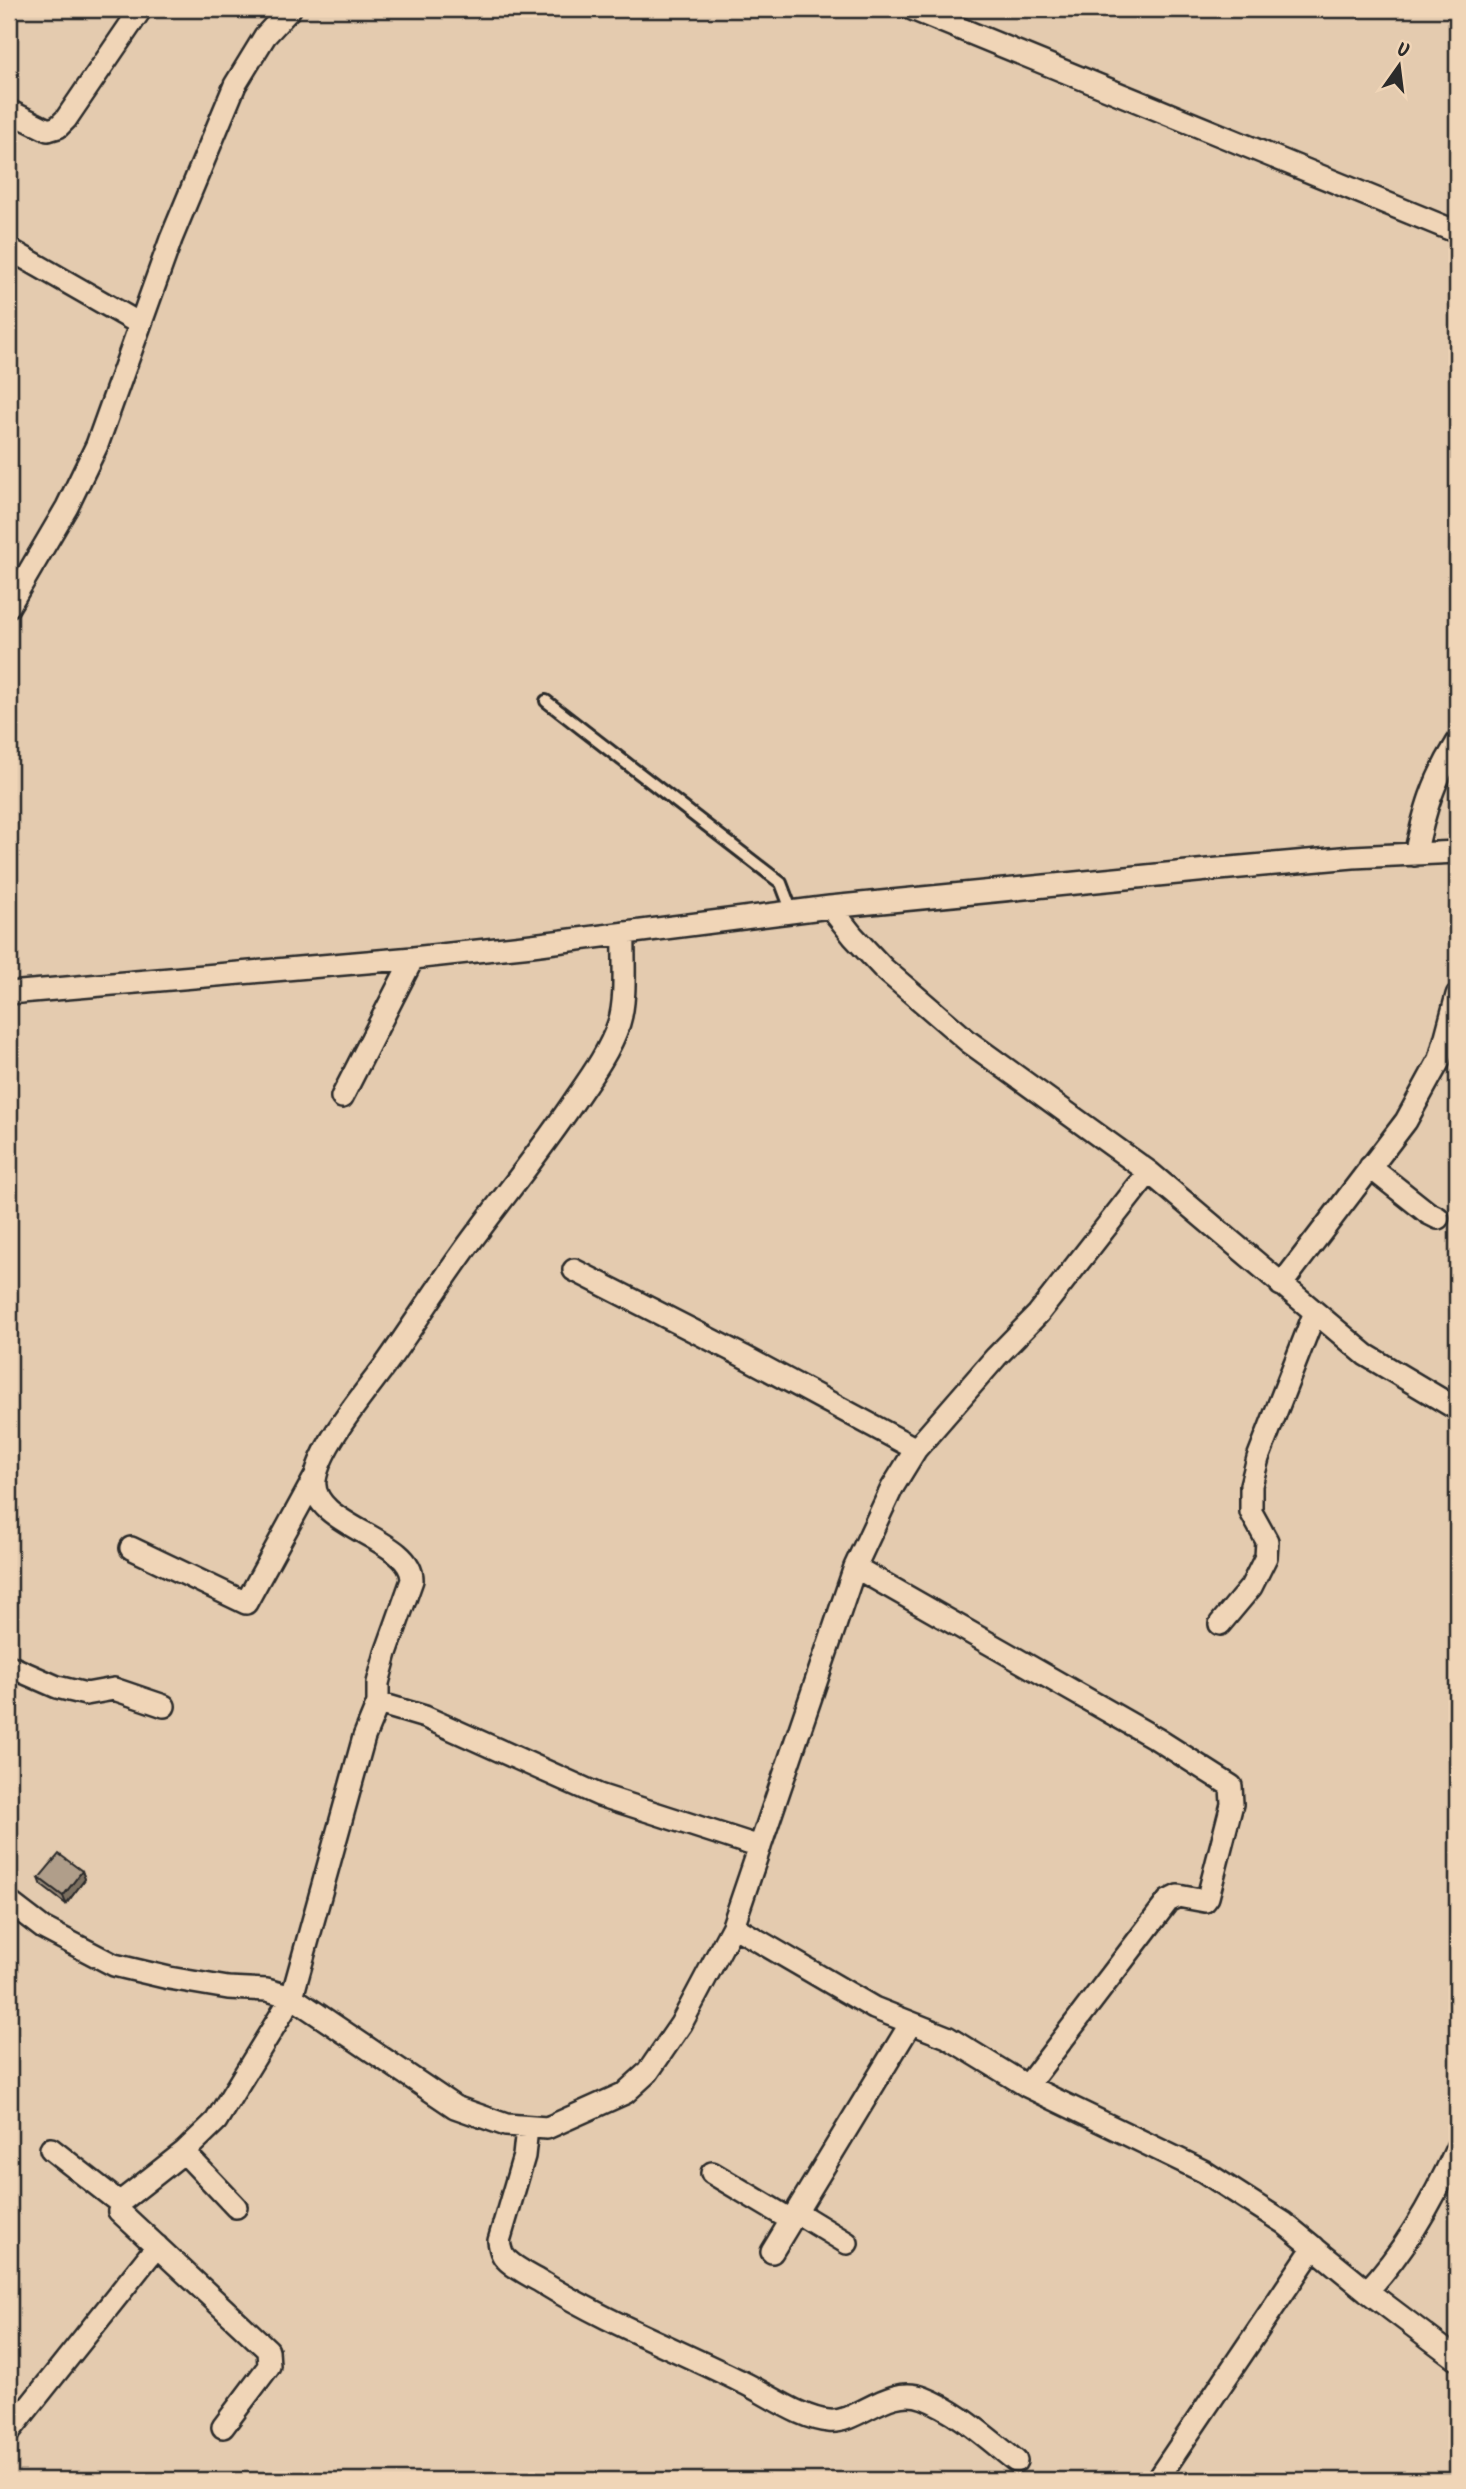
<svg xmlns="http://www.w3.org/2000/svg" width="1466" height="2489" font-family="Kalam,sans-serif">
<rect width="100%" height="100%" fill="#e4cbaf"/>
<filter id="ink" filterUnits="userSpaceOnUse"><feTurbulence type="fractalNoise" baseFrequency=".0143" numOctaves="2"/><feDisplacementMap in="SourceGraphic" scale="14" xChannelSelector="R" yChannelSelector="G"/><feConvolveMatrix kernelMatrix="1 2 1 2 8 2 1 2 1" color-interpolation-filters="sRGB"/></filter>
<g filter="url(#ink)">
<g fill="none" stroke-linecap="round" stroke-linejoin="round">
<g stroke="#2b2b2b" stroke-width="16">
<path id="service" d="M546 701 781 883 792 912"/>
</g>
<g stroke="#2b2b2b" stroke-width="26">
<path id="minor" d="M912 9 1457 232
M9 111 48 130 58 127 66 119 141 9
M9 249 140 324
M9 606 67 507 97 445 171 239 235 85 265 36 290 9
M1415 855C1425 810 1432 783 1457 743
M830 907 853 936 883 968 969 1042 1149 1172 1366 1355 1457 1409
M624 933C623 960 627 998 619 1023 610 1050 593 1074 577 1097 547 1142 513 1185 480 1229 447 1272 418 1319 386 1364 365 1393 320 1445 315 1480 309 1526 413 1538 412 1580L386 1653 378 1683V1703L425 1717 599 1795 760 1847
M9 993 413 958 532 945 830 907 1208 870 1353 857 1457 852
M342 1097 413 958
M1370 1167 1428 1213 1438 1218
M574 1270 743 1356 916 1449
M1281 1285 1406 1121 1440 1059 1457 995
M131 1548 246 1603 315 1477
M855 1567 1157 1739 1231 1786 1232 1804 1208 1897 1205 1901 1178 1896 1168 1901 1027 2086
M1220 1624 1251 1587 1266 1557 1267 1541 1251 1512V1485L1258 1458 1315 1312
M9 1666 57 1687 86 1694 114 1689 164 1706
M9 1902 43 1928 114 1965 169 1978 228 1988 267 1990 292 1997 455 2107 506 2125 547 2128 625 2093 648 2072 681 2024 733 1926 855 1567 892 1488 916 1449 996 1357 1038 1314 1149 1172
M733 1926 874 2008 947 2037 1027 2086 1203 2171 1284 2223 1367 2291C1404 2252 1435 2197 1457 2148
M527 2128 524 2156 499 2241C500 2247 501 2255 507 2260 516 2269 531 2276 543 2283 606 2322 676 2349 742 2382 768 2394 801 2419 829 2421 857 2424 888 2384 924 2398 958 2411 988 2439 1016 2461
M51 2149 120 2203
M184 2152 236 2207
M712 2173 791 2220
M796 2212 847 2243
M772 2252 911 2023
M1367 2291 1457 2359
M223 2427 269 2366 268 2350 119 2211 123 2200 184 2152 216 2121 292 1997 364 1737 378 1703
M9 2432 157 2246
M1157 2480 1314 2247"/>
</g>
<use href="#service" stroke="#f0d5b7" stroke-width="10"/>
<use href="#minor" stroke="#f0d5b7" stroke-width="21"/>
</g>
<path fill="#978877" stroke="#2b2b2b" stroke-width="2" d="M82 1871 85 1879 66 1904 42 1886 39 1878Z"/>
<path fill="#7b6f61" stroke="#2b2b2b" stroke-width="2" d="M82 1871 85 1879 66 1904 63 1896Z"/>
<path fill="#b09e8a" stroke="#2b2b2b" stroke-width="2" d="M59 1854 82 1871 63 1896 39 1878Z"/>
</g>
<rect width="1466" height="2489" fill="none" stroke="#f0d5b7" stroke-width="35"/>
<rect x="18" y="18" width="1431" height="2454" fill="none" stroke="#2b2b2b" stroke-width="2.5" filter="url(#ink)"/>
<g transform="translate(1399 66) rotate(14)" stroke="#f0d5b7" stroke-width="5" paint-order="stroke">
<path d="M0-5L12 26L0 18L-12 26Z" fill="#2b2b2b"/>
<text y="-10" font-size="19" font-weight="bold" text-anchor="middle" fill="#2b2b2b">U</text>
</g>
</svg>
